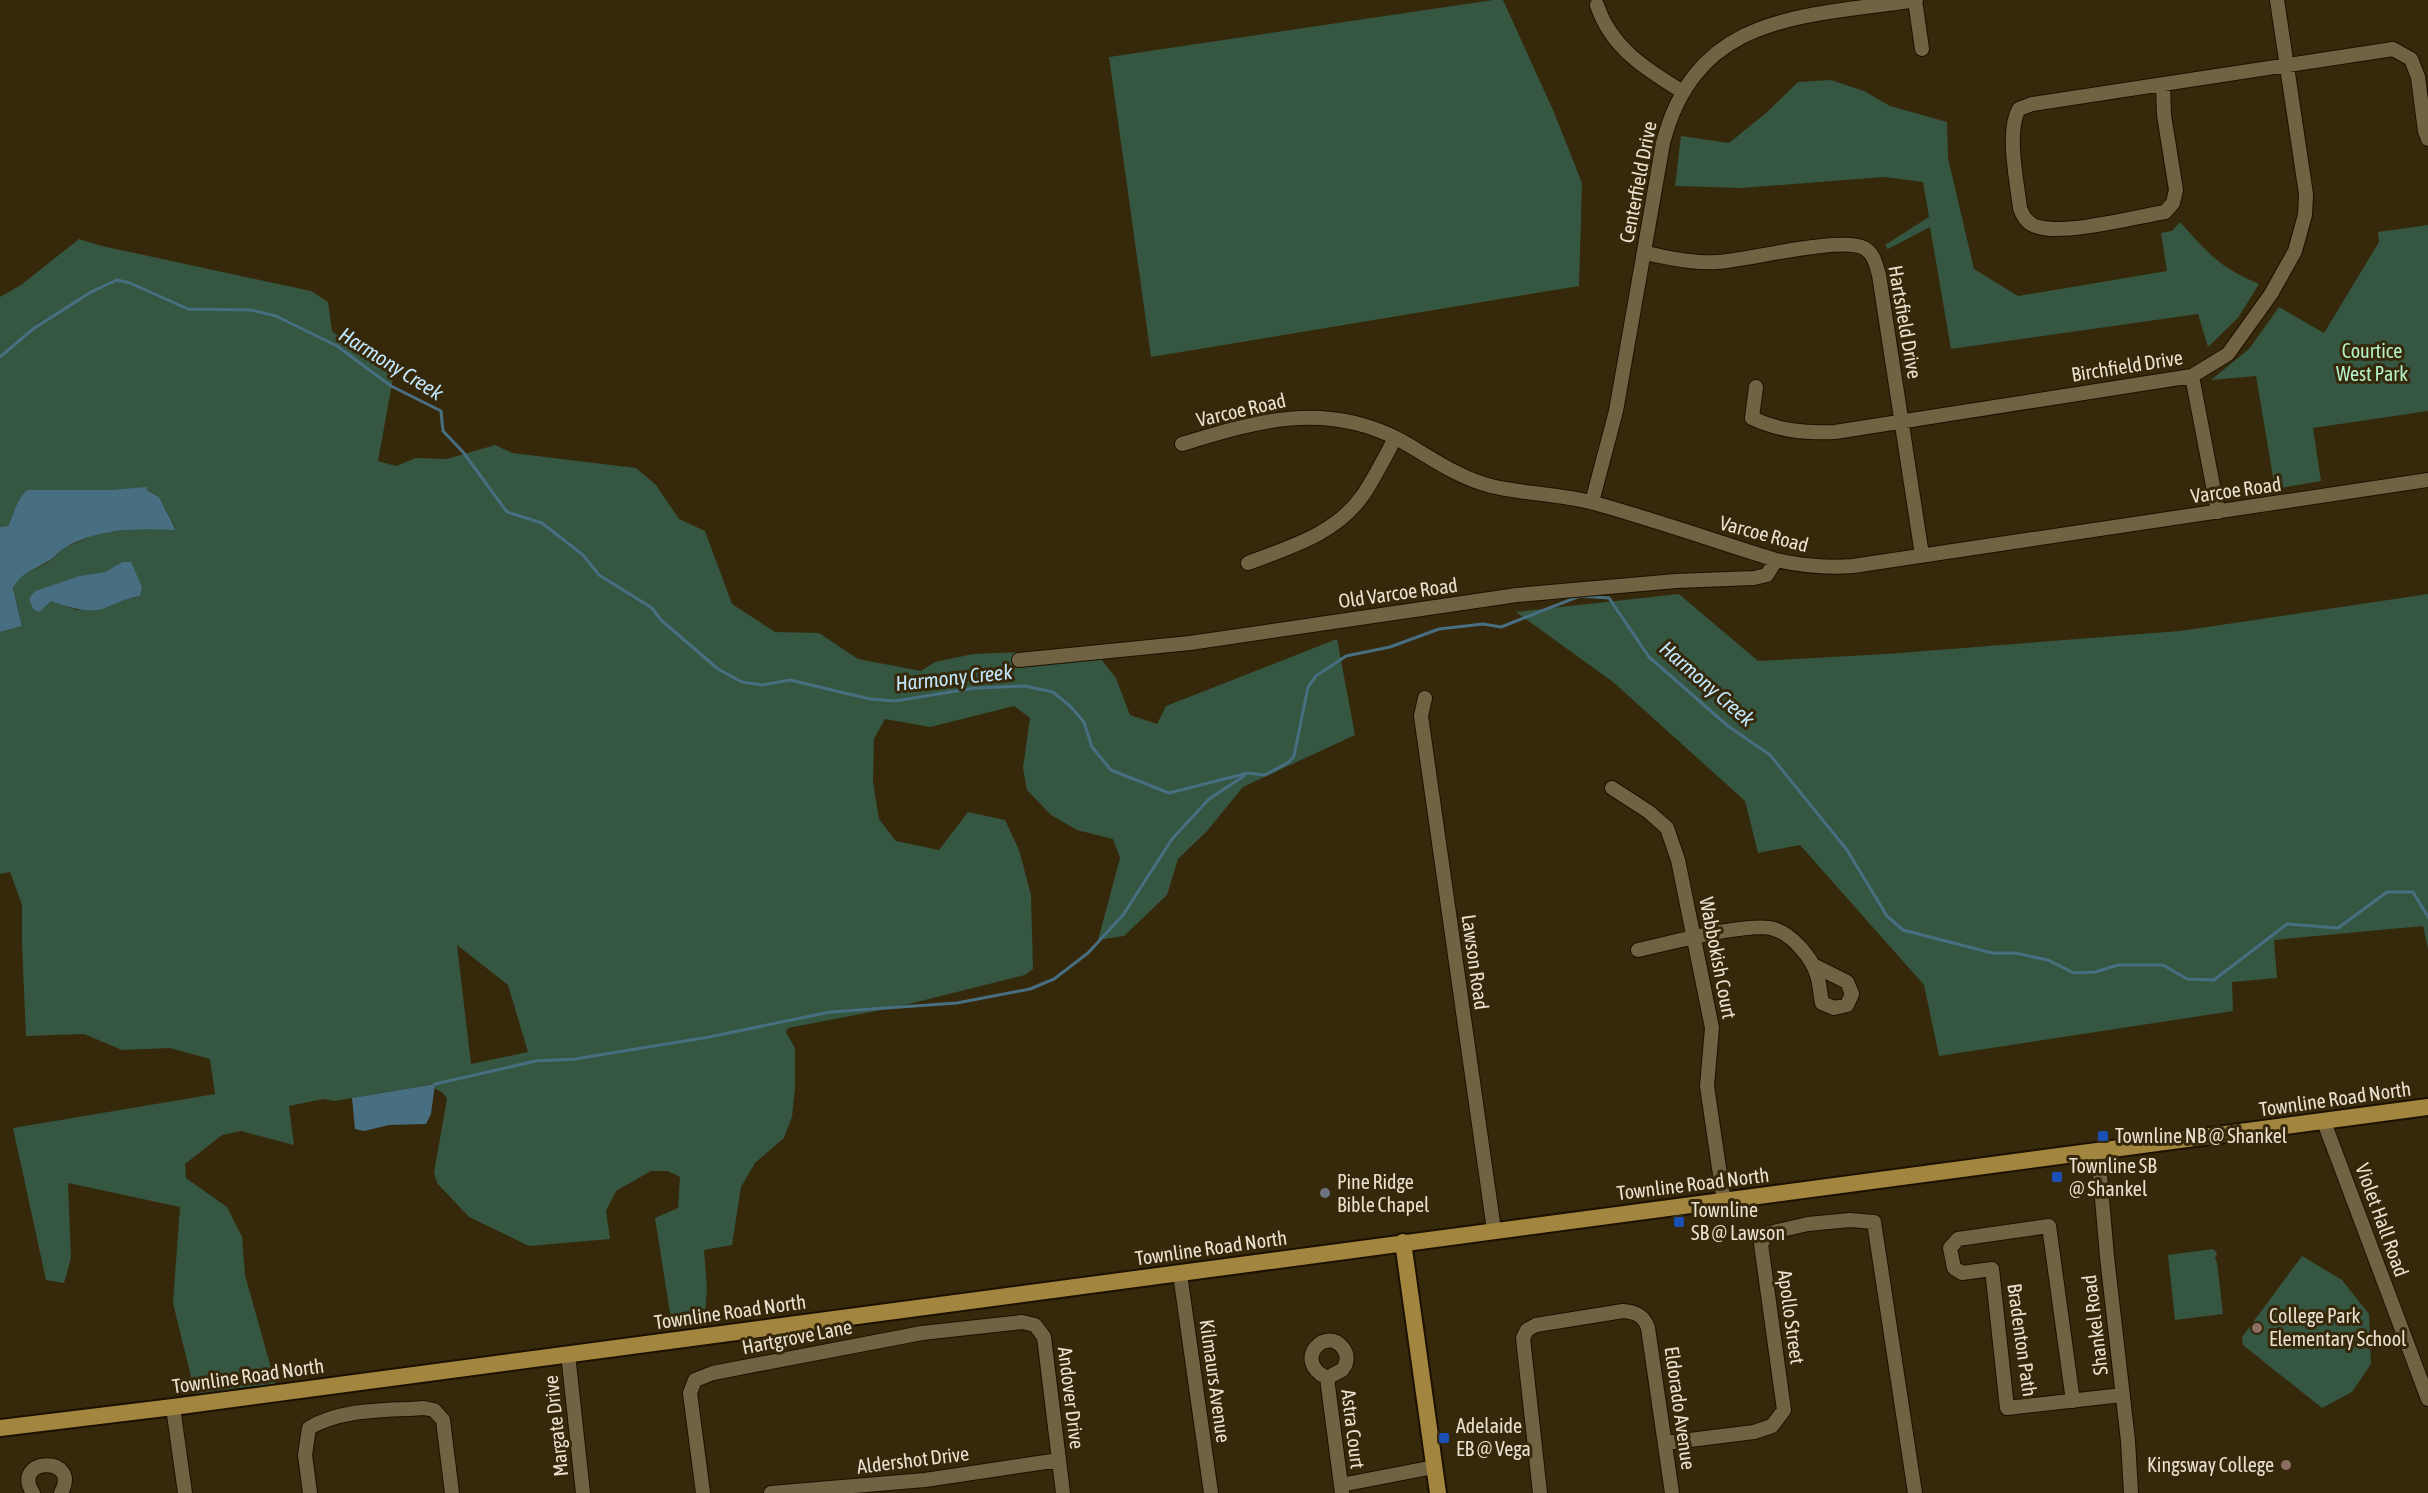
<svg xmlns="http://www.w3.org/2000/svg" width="2428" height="1493" font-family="'Asap Condensed',sans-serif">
<rect width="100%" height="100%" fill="#36280a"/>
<path fill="#355641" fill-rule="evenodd" d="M1493 0H1503L1553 110 1582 183 1579 286 1151 357 1109 57Z
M1831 80 1864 91 1890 106 1947 122 1948 158 1974 269 2018 296 2167 271 2161 233 2172 231 2180 222C2209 254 2219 267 2259 284L2238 318 2208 347 2198 314 1951 349 1930 227 1888 249 1885 245 1929 217 1923 182 1884 177 1741 188 1675 186 1681 136 1729 143 1766 113 1798 82Z
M2428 225V411L2313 428 2321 481 2275 489 2256 376 2211 380 2249 349 2279 307 2324 333 2379 242 2378 232Z
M79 239 102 246 311 291 328 302 332 331 353 348 394 373 378 461 396 466 416 458 447 459 495 445 512 453 636 468 656 485 679 519 705 531 732 604 775 632 819 633 858 659 921 671 935 662 973 654 1093 649 1116 678 1130 715 1157 724 1166 706 1337 639 1355 735 1243 787 1207 831 1178 859 1167 895 1124 936 1098 940 1120 858 1113 839 1077 830 1051 815 1027 790 1023 768 1030 718 1014 706 930 727 885 719 874 739 873 782 879 819 896 841 939 850 968 812 1005 820 1019 850 1031 895 1033 969 1025 975 897 1007 788 1028 786 1032 795 1048V1088L792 1117 784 1138 755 1163 741 1187 732 1245 704 1250 707 1288 705 1314 697 1320 671 1319 655 1218 678 1208 680 1177 668 1171H651L616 1191 606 1211 610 1239 529 1246 469 1217 437 1183 434 1172 447 1099 443 1093 434 1088V1084L335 1101 323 1099 289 1106 294 1145 241 1131 222 1135 185 1164 186 1178 227 1207 242 1237 245 1275 276 1386 196 1397 173 1303 180 1207 68 1183 71 1258 64 1283 46 1280 13 1128 215 1094 210 1059 170 1048 122 1050 84 1034 26 1036 22 944V905L10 872 0 874V632L22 626 13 587 20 576 47 563 64 548 96 534 139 528 176 529 159 497 148 490H27C17 498 14 514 8 526L0 527V297L21 285ZM122 562 140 596 115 602 107 608 77 610 51 601 29 598 35 591 79 576 105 572ZM457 945 508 985 528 1052 471 1064Z
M1679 594 1758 661 1886 654 2180 631 2428 594V949L2423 926 2274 940 2277 978 2232 982 2233 1011 1939 1056 1924 985 1800 845 1758 853 1745 801 1613 682 1516 612Z
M2213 1249 2217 1253 2215 1259 2217 1262 2223 1314 2175 1320 2168 1255Z
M2302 1256 2342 1280 2369 1314 2371 1364 2352 1392 2322 1408 2243 1345 2242 1337Z"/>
<path fill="#486e82" d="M146 487 147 490 159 497 176 530C138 528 96 528 63 549 57 553 52 560 45 563 30 572 22 572 13 588L22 626 0 632V527L8 526C14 514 17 498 27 490H112Z
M122 562H131L142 587 140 596C126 599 120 601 108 607 91 615 67 607 51 601L39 612 33 609 29 598 35 591 79 576 105 572Z
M435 1084 431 1114 426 1124 389 1125 364 1131 355 1129 352 1098Z"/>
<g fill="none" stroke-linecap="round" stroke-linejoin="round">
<path stroke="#486e82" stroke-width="3" d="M0 357 33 329 91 292 117 280 130 283 188 309 251 310 276 316 337 346 391 386 441 411 443 431 463 452 507 512 542 523 583 555 599 575 652 608 661 620 718 669 742 682 762 685 790 680 870 699 895 701 975 688 1025 686 1053 692 1070 706 1084 722 1092 747 1111 770 1169 793 1248 773 1265 775 1289 762 1294 756 1308 687 1316 676 1346 656 1390 647 1439 629 1483 624 1501 627 1580 596 1609 598 1649 657 1728 726 1770 755 1847 850 1887 916 1903 930 1992 953H2015L2048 960 2074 973 2095 972 2118 965H2163L2187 979 2214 980 2287 924 2338 928 2387 892H2413L2428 917
M435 1084 536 1061 575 1059 709 1037 830 1012 957 1003 1030 989 1054 979 1088 953 1123 915 1172 839 1209 799 1244 776"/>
<g stroke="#1c1100" stroke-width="16">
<path id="minor" d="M1915 0 1922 49
M1597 5C1611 48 1647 70 1683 92
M2163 84 2164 115 2176 190 2173 203 2165 212C2135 217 2066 235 2039 227 2029 225 2023 217 2020 208 2017 182 2006 131 2019 109L2032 104 2393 49 2411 59 2418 77 2425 131 2428 139
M1644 253C1668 257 1693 264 1717 262 1748 260 1841 236 1864 248 1874 253 1876 265 1879 275L1922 555
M2192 376 2218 512
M1756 387 1752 418C1779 431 1805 433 1835 432L2192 376 2228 354 2271 294 2295 251 2305 215 2306 194 2277 0
M1182 444C1256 421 1324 401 1398 439 1429 456 1456 477 1491 486 1524 494 1560 494 1594 503 1655 520 1715 541 1776 560 1802 566 1826 568 1853 566L2428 480
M1592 502 1616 411 1663 143C1697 11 1806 17 1916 0
M1248 563C1290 547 1336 534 1363 495 1375 477 1385 457 1395 438
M1019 660 1190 643 1517 595 1676 581 1754 578 1767 575 1776 560
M1425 698 1421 716 1494 1230
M1612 788 1649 812 1667 828 1678 860 1712 1028 1707 1086 1724 1202
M1638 950C1667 944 1750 921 1774 929 1792 934 1812 958 1817 975 1820 984 1820 994 1822 1003L1834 1008 1847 1005 1852 994 1847 982 1813 965
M2324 1122 2428 1399
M2098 1152 2107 1257 2128 1441 2131 1493
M1180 1274 1211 1493
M568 1354 583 1493
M1327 1378 1342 1370C1347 1364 1349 1356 1343 1348 1327 1325 1291 1360 1327 1378L1342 1493
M2073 1401 2049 1226 1958 1239 1950 1248 1954 1268 1962 1273 1992 1269 2007 1408 2122 1395
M173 1407 185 1493
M1666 1443 1754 1432 1772 1426 1784 1410 1761 1244 1769 1233 1808 1224 1850 1220 1874 1222 1915 1493
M1341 1485 1434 1467
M33 1493C10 1457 82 1455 61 1493
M310 1493 305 1455 309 1428C343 1408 386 1411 424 1408L434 1410 443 1420 452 1493
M703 1493 690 1393 695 1380 713 1373 922 1333 1022 1322 1035 1325 1044 1337 1063 1493
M771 1493 925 1480 1059 1460
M1540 1493 1523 1338 1527 1330 1536 1325 1623 1311C1636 1312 1644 1316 1648 1328L1672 1493"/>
</g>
<g stroke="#1c1100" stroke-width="20">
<path id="major" d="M1403 1242 1438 1493
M0 1428 173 1407 2428 1107"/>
</g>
<use href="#minor" stroke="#716243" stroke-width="14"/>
<use href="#major" stroke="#a2853e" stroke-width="16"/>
</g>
<g fill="#1a4fb4" stroke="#36280a" stroke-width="2">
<rect x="2097" y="1130" width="12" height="12" rx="3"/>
<rect x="2051" y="1171" width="12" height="12" rx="3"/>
<rect x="1673" y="1216" width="12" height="12" rx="3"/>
<rect x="1438" y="1432" width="12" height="12" rx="3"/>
</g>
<circle fill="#6b7280" stroke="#36280a" stroke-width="2" cx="1325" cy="1193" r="6"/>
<g fill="#8d6e63" stroke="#36280a" stroke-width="2">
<circle cx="2257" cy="1328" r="6"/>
<circle cx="2286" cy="1465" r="6"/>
</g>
<g text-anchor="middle" stroke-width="6" stroke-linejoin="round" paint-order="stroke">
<g font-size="20" fill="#eae1d0" stroke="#36280a">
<text transform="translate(1638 182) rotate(-79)" y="7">Centerfield Drive</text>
<text transform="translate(1905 322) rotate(80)" y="7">Hartsfield Drive</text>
<text transform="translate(2127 366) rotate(-9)" y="7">Birchfield Drive</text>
<text transform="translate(1241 410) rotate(-13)" y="7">Varcoe Road</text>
<text transform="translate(2236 490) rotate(-8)" y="7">Varcoe Road</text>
<text transform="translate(1764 534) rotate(15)" y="7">Varcoe Road</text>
<text transform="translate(1398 593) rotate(-8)" y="7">Old Varcoe Road</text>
<text transform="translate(1718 958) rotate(79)" y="7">Wabbokish Court</text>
<text transform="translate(1475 962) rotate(82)" y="7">Lawson Road</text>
<text transform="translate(2335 1099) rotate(-8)" y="7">Townline Road North</text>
<text transform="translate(1693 1184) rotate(-7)" y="7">Townline Road North</text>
<text transform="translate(2382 1220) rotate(70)" y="7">Violet Hall Road</text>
<text transform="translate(1211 1248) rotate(-8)" y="7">Townline Road North</text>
<text transform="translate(730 1312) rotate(-8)" y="7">Townline Road North</text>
<text transform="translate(1791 1317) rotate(82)" y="7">Apollo Street</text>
<text transform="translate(2095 1325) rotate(-97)" y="7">Shankel Road</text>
<text transform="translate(797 1337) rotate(-11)" y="7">Hartgrove Lane</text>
<text transform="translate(2022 1340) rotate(82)" y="7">Bradenton Path</text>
<text transform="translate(248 1376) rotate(-8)" y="7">Townline Road North</text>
<text transform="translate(1215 1381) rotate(82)" y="7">Kilmaurs Avenue</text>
<text transform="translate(1071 1398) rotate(83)" y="7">Andover Drive</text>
<text transform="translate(1680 1408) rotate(82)" y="7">Eldorado Avenue</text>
<text transform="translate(556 1426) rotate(-96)" y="7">Margate Drive</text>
<text transform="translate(1353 1429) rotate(83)" y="7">Astra Court</text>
<text transform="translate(913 1460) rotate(-7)" y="7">Aldershot Drive</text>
</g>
<g font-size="20" fill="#b5f2c9" stroke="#36280a">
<text x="2372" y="358">Courtice<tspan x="2372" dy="23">West Park</tspan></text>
</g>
<g font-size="20" fill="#eae1d0" stroke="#36280a" text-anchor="start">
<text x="2115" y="1143">Townline NB @ Shankel</text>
<text x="2069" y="1173">Townline SB<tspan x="2069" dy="23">@ Shankel</tspan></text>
<text x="1337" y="1189">Pine Ridge<tspan x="1337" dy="23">Bible Chapel</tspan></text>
<text x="1691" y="1217">Townline<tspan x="1691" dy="23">SB @ Lawson</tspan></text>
<text x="2269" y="1323">College Park<tspan x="2269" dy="23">Elementary School</tspan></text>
<text x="1456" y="1433">Adelaide<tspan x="1456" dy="23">EB @ Vega</tspan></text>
<text x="2274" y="1472" text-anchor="end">Kingsway College</text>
</g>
<g font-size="21" font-style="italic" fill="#c1e7fd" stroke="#36280a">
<text transform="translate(391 364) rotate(32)" y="7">Harmony Creek</text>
<text transform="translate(954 678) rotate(-6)" y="7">Harmony Creek</text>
<text transform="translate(1707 684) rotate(41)" y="7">Harmony Creek</text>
</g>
</g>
</svg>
